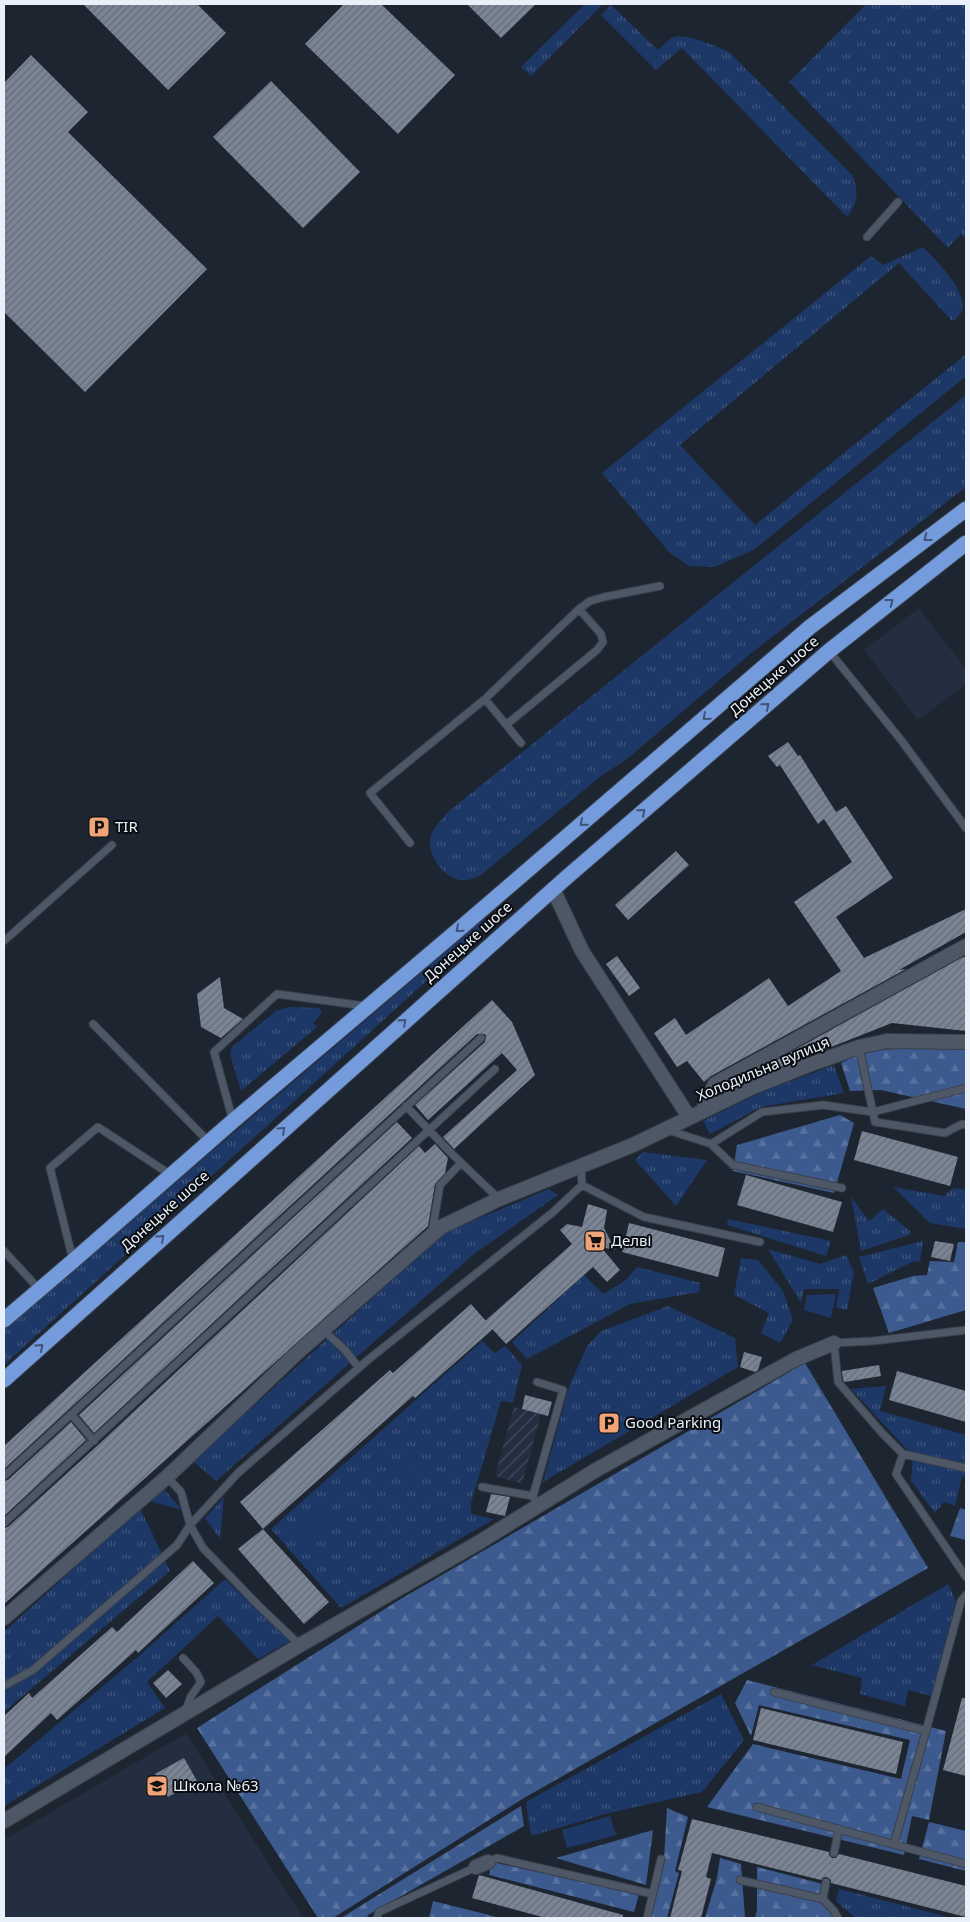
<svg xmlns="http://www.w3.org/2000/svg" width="970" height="1922" font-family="'Noto Sans',sans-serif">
<defs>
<pattern id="industrial-furrows" width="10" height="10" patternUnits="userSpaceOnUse" patternTransform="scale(1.25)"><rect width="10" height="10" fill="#232e40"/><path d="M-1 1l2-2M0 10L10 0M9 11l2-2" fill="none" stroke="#434d5c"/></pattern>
<pattern id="grass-tufts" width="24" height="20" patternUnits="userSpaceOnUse" patternTransform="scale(1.25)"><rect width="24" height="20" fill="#1d3866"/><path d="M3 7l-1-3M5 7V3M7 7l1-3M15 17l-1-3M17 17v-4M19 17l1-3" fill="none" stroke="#3e557d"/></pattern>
<pattern id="forest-firs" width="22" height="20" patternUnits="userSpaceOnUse" patternTransform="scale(1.25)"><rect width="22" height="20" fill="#3c5a8e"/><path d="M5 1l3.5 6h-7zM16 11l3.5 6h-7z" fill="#58729f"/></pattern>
<pattern id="building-hatch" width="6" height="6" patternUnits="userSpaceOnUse" patternTransform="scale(1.25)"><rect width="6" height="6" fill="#7a8494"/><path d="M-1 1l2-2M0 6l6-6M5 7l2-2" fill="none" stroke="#656c77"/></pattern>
</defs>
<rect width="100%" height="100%" fill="#1d2531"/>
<path fill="#232e40" d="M919 608 966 669V684L918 720 864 650Z
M186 1733 303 1918H4V1840Z"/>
<path fill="url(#industrial-furrows)" d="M514 1407 541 1414 522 1484 495 1476Z"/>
<path fill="url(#grass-tufts)" d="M585 4H603L531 76 521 67Z
M866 4H966V239L961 234 948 248 789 82Z
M611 5 658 50C663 46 669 39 674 37 686 33 718 47 729 52L852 175C860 190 857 204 847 217L682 48 656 70 601 15Z
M923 247C936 261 970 292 961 313 959 316 955 319 952 321L899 263 680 445 755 525 966 354V376L755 549 714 567 689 566 669 552 602 473 871 256 883 265Z
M966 395V487L750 654 627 759 601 776 481 875C477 877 471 880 466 880 448 882 429 859 430 841 431 829 441 821 448 812Z
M484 919 489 924 4 1365V1329Z
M289 1007 319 1008 322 1013 313 1023 317 1027 241 1091 230 1054 232 1047 276 1011Z
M834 1065 844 1093 761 1107 710 1134 703 1121 762 1092Z
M643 1152 707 1160 676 1206 635 1160Z
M893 1187 944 1196 953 1188 966 1190V1229L930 1223Z
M549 1189 558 1195 474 1254 216 1481 193 1461 444 1233Z
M851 1197 869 1221 883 1209 910 1231 909 1235 861 1251Z
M728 1219 831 1241 826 1256 727 1225Z
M923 1241 920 1261 912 1262 868 1284 859 1257Z
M768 1249 820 1264 846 1255 854 1272 847 1310 836 1308 839 1289H804L801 1303Z
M741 1258 758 1260 783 1291 793 1320 780 1343 761 1333 769 1313 734 1295Z
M637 1267 700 1283 699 1292 630 1304 527 1359 512 1342 584 1275 603 1294 626 1280Z
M668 1306 735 1338 738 1367 543 1482 569 1387 587 1346 601 1331Z
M482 1341 495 1353 505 1346 522 1365 513 1403 501 1401 471 1503V1514L494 1519 341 1608 271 1529Z
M886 1386 880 1411 966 1435V1477L962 1476 955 1506 944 1502 935 1513 911 1481 913 1456 851 1389Z
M164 1489 182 1510 149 1501Z
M224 1497 220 1539 205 1518Z
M140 1508 170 1571 4 1712V1632Z
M225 1579 290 1641 258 1659 218 1616 147 1682 165 1708 4 1806V1769L140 1655Z
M948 1584 956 1601 932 1696 908 1690 905 1706 860 1694 862 1678 812 1665Z
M721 1694 744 1740 702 1792 609 1813 531 1836 526 1802Z
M839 1889 952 1918H855L836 1901Z"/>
<path fill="url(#forest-firs)" d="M966 1047V1109L881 1090 850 1091 841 1063 867 1050Z
M840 1115 854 1123 834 1193 733 1171 737 1145Z
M958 1242H966V1310L889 1333 873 1288 913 1276 927 1275 930 1261 954 1262Z
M805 1363 928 1568 524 1798 333 1918H318L197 1728 399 1600Z
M960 1508 966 1510V1540L950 1536Z
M747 1680 946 1731 929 1820 912 1816 904 1855 707 1807 753 1744 901 1779 910 1740 759 1705 751 1736 735 1703Z
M521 1806 524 1826 368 1915 367 1918H341Z
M667 1808 688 1817 675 1871 679 1873 667 1918H651L664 1859Z
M929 1822 966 1831V1871L919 1859Z
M653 1830 646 1885 556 1858Z
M720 1858 741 1864 745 1918H705L717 1878Z
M492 1862 639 1894 634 1912 489 1875Z
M757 1867 823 1884 833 1918H755L757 1910Z
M433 1901 501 1918H429Z"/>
<path fill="#1d3866" d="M836 1294 831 1318 804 1310 807 1295Z
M409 1451 427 1470 387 1475Z
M336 1497 322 1538 301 1543 298 1525Z
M610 1816 616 1835 567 1848 562 1830Z"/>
<path fill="url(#building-hatch)" d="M83 4H197L226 33 168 90Z
M344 4H381L455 75 398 134 305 44Z
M467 4H536L501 38Z
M31 55 88 112 68 132 207 269 85 392 4 312V83Z
M271 81 360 172 303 228 213 137Z
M788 742 798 756 800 755 836 812 846 806 893 878 836 917 864 958 966 909V932L899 970 906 969 711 1076 704 1082 687 1061 677 1067 654 1033 675 1018 686 1035 769 978 788 1006 841 971 794 902 852 862 824 819 818 824 780 765 777 767 768 756Z
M676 851 689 865 628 920 615 905Z
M617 956 640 988 629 996 606 964Z
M963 957H966V1031L892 1023 750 1079 721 1093 722 1090Z
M220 977 224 1008 243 1019 221 1038 201 1027 197 994Z
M492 1000 512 1022 535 1075 454 1149 443 1137 517 1070 502 1053 428 1120 415 1105 485 1042 486 1037 485 1034H477L4 1469V1446Z
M397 1122 412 1138 94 1433 79 1415Z
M862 1131 958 1157 950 1186 854 1160Z
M435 1144 448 1158 445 1173 435 1184 428 1226 4 1604V1528L8 1527 98 1445 419 1146 425 1153Z
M746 1175 842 1202 833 1232 737 1205Z
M588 1204 607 1210 604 1228 615 1250 601 1247 620 1270 607 1282 593 1267 506 1344 485 1321 572 1244 560 1230 567 1224 582 1227Z
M629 1223 725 1248 718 1277 622 1252Z
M935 1241 954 1244 950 1261 931 1257Z
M471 1304 493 1329 415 1398 413 1396 263 1529 240 1502 390 1370 393 1373Z
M744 1352 762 1357 758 1370 755 1372 740 1367Z
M879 1365 881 1376 845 1382 843 1380 842 1371Z
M897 1371 966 1391V1422L889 1400Z
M525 1395 552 1402 548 1416 522 1409Z
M71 1422 86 1440 4 1516V1481L8 1480Z
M491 1494 510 1497 505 1516 486 1512Z
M263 1529 329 1602 304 1624 238 1549Z
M193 1561 214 1583 138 1653 136 1650 57 1720 51 1713 4 1757V1716L29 1693 32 1698 112 1627 117 1632Z
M168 1670 182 1684 166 1698 153 1683Z
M962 1698H966V1776L943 1770Z
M761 1708 903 1742 896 1774 753 1740Z
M184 1758 197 1781 168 1797 155 1774Z
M692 1819 829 1852V1855L832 1858H836L839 1854 966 1886V1917L831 1883V1880L827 1877H824L821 1880 712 1853 706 1877 711 1879 701 1918H670L682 1871 678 1870Z
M479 1875 623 1915V1918H546L472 1898Z"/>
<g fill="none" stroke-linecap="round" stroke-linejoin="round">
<g stroke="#39404a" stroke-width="9">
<path id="lane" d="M867 237 898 202
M829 651 901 740 966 828
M485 699 579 609 590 601 604 597 660 586
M506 725 597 650 603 642 601 634 579 609
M410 843 370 793 485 699 521 743
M4 941 112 845
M93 1024 209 1142
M859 1047 875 1122 945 1133 962 1124 966 1125
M406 1106 450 1152 499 1199
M233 1121 214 1052 277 994 365 1006
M668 1130 711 1144 733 1165 842 1188
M711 1144 762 1112 823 1105 873 1112 966 1088
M582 1185 644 1217 760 1242
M432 1232 440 1185 461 1163
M4 1251 39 1289
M73 1260 50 1168 98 1127 171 1175
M323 1330 345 1350 359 1368
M966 1330 873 1341 834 1343 838 1382 882 1433 903 1454 966 1468
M537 1382 563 1390 533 1496 538 1506
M72 1415 94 1441
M903 1454 896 1474 966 1577
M4 1476 481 1038
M167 1477 181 1492 190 1525 203 1548 260 1607 300 1645
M482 1487 533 1496
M4 1523 495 1069
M183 1658 196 1672 201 1682 191 1696 185 1712
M4 1686 33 1670 177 1545 190 1525 238 1473 369 1359 552 1213 582 1185 581 1166
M774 1692 926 1731 894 1844
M926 1731 961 1601 966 1595
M757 1807 966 1864
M834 1853 839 1829
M488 1862 497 1858 653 1894
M740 1880 823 1899
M826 1882 823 1899 834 1911 838 1918
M377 1918 379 1912 476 1867
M647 1918 661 1859"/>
</g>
<g stroke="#39404a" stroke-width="16">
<path id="street" d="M553 889 582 951 689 1117
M703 1110 715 1084 966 946
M4 1618 167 1477 298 1352 441 1227 499 1199 633 1145 753 1087 806 1066 859 1047 887 1041 966 1042
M4 1821 300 1645 478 1543 596 1470 796 1359 834 1343
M476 1867 488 1862"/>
</g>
<g stroke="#39404a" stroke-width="17">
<path id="highway" d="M4 1320 73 1261 233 1121 457 931 810 627 966 509
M4 1380 567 877 829 651 966 543"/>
</g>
<use href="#lane" stroke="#4e5766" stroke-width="7"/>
<use href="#street" stroke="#4e5766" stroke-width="14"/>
<use href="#highway" stroke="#749bdc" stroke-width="15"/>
</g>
<defs><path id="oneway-chevron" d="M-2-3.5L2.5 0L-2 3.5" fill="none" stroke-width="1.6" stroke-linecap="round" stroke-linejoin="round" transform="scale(1.25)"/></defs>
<g stroke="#3f5478">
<use href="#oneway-chevron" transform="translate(927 538) rotate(143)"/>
<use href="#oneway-chevron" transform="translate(890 602) rotate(-38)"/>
<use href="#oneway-chevron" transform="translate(766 706) rotate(-41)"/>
<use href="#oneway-chevron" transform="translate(706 717) rotate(139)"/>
<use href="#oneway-chevron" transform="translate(642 812) rotate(-41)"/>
<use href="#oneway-chevron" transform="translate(583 823) rotate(139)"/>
<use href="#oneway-chevron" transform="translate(459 929) rotate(139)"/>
<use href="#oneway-chevron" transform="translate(403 1022) rotate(-42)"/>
<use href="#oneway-chevron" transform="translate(282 1130) rotate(-42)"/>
<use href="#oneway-chevron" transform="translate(161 1238) rotate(-42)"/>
<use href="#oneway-chevron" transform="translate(40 1347) rotate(-42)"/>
</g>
<defs>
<g id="parking-square" transform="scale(1.125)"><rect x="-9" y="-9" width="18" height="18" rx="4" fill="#efa377" stroke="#0a0e13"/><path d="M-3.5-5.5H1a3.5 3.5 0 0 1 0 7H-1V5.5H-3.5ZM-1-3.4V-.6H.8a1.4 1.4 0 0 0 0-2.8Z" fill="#111"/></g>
<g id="supermarket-square" transform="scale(1.125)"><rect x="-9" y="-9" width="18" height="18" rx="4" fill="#efa377" stroke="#0a0e13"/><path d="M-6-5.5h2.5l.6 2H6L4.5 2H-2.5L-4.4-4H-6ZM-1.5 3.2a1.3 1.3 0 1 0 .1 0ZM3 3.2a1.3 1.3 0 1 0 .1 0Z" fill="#111"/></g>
<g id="school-square" transform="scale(1.125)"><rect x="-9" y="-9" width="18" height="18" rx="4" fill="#efa377" stroke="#0a0e13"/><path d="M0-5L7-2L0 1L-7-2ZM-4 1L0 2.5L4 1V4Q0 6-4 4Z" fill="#111"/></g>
</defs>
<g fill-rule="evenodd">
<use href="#parking-square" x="99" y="827"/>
<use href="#supermarket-square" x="595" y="1241"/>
<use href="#parking-square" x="609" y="1423"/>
<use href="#school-square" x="157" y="1786"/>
</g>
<g text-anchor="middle" stroke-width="4" stroke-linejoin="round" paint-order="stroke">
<g font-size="15" fill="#eaf0f9" stroke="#0a0e13">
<text transform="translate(774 676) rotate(-41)" y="5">Донецьке шосе</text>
<text transform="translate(468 942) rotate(-42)" y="5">Донецьке шосе</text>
<text transform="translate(763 1069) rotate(-23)" y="5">Холодильна вулиця</text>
<text transform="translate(165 1211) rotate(-42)" y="5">Донецьке шосе</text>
</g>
<g font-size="15" fill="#eaf0f9" stroke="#0a0e13" text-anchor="start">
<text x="115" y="832">TIR</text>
<text x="611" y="1246">Делві</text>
<text x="625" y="1428">Good Parking</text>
<text x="173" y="1791">Школа №63</text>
</g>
</g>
<rect width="970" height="1922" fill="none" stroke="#eaf0f9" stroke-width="10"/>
</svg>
